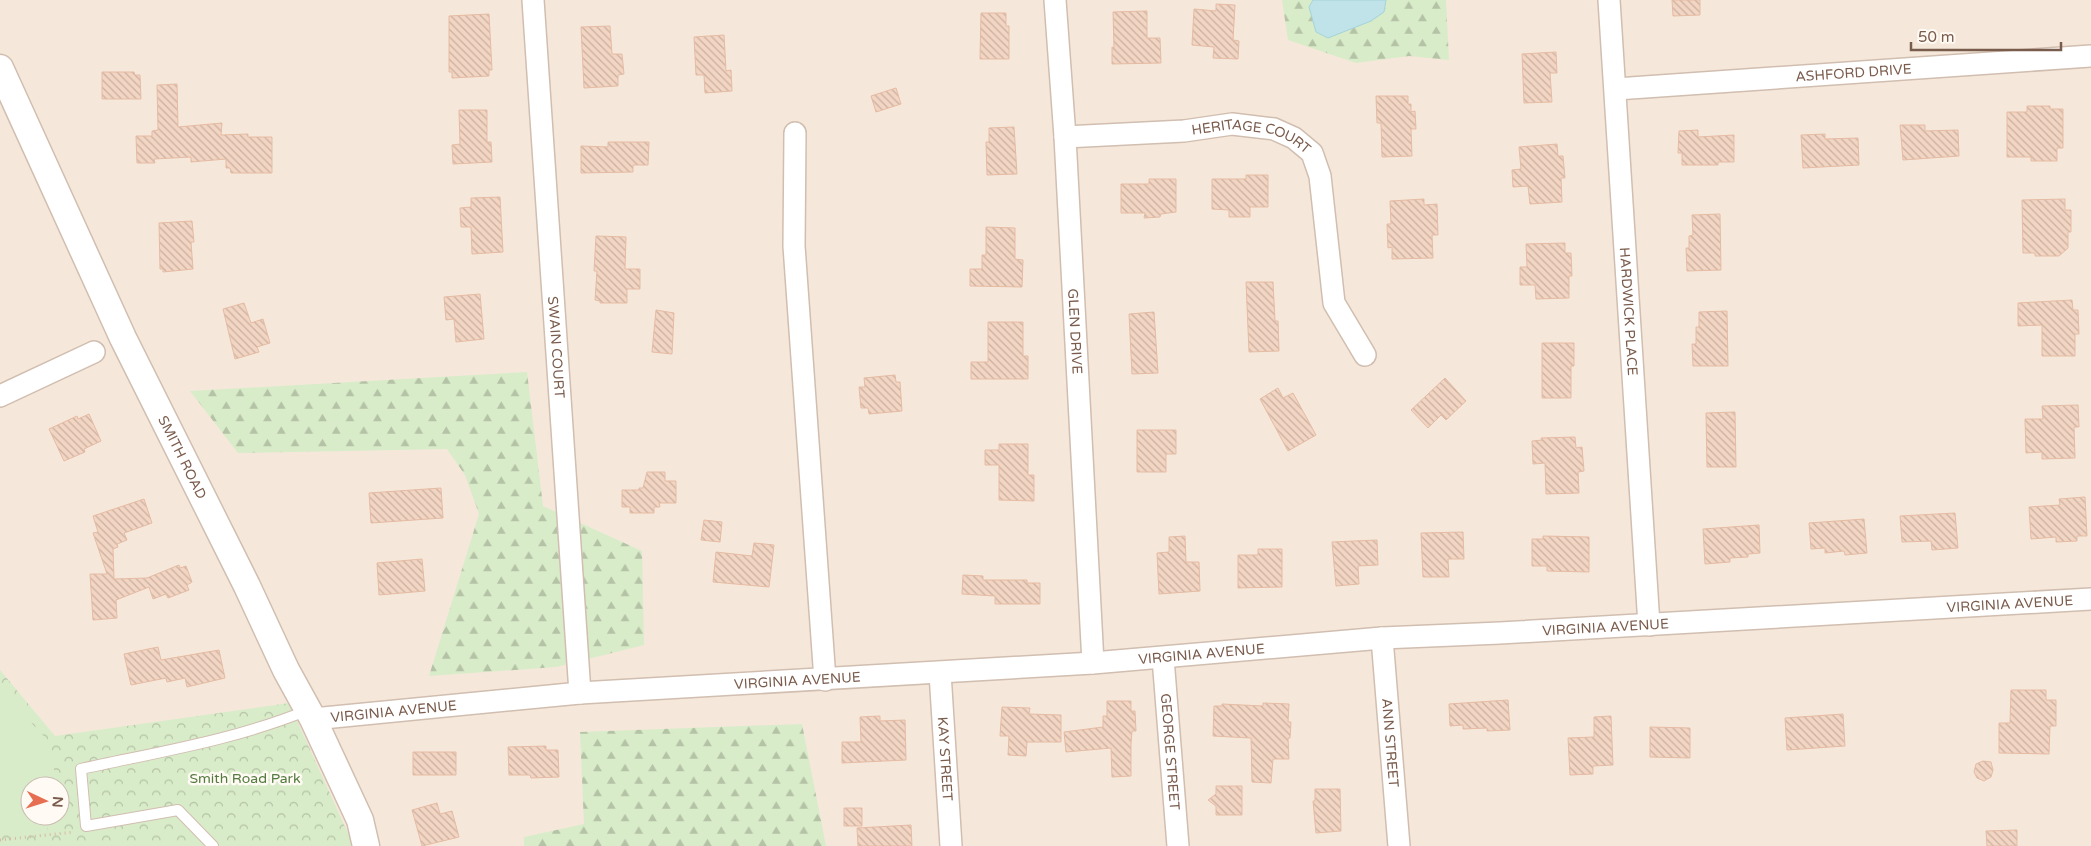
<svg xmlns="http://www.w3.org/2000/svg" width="2091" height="846" font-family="'Varela Round',sans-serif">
<defs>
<pattern id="forest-firs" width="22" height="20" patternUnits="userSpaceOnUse" patternTransform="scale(1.25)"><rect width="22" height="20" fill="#d8ecc9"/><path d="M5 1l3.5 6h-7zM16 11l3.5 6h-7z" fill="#b4c2a5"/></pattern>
<pattern id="park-crowns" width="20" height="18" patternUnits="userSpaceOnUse" patternTransform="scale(1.25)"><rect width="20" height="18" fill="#d8ecc9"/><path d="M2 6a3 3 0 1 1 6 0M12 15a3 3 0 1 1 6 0" fill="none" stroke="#b4c2a5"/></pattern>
<pattern id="building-back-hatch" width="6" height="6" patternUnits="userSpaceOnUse" patternTransform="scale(1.25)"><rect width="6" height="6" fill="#f3d5c3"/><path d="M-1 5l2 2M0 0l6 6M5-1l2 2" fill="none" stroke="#cab0a1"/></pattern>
</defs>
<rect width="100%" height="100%" fill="#fdf6ec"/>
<path fill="#f5e8da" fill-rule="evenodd" d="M0 0H2091V846H0ZM30 786H60V816H30Z"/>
<path fill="url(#forest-firs)" d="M1282 0H1313L1309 7 1328 38 1384 12 1386 0H1446L1449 60 1409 56 1356 63 1288 40Z
M527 372 543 506 642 551 644 645 556 667 429 676 479 514 465 475 447 449 238 453 190 391Z
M802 724 826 846H524V837L584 824 580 732Z"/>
<path fill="url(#park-crowns)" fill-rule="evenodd" d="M0 670 55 736 289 703 351 840V846H0ZM30 786H60V816H30Z"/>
<path fill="#d8ecc9" d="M0 689 51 744 56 786H30V816H56L47 829 0 832Z"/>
<path fill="#bfe3e8" stroke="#a5d3da" d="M1313 0H1386L1384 12 1371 21 1328 38 1316 32 1309 7Z"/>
<path fill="url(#building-back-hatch)" stroke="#e6bba3" d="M1672 0H1700V15L1673 16Z
M1216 4 1235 5 1233 40 1239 41 1238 59 1213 58 1214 47 1192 45 1194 9 1216 11Z
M1147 11V38H1160L1161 63 1112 64V47L1114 48 1113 12Z
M981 13H1006V26H1009V59H980Z
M489 14 492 70H489V76L452 78V72H449V16Z
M610 26 612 54H622L624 74 618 75V86L584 88 581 27Z
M724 35 726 71 731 70 732 91 705 93 704 75H696L694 37Z
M1556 52 1557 73H1550L1552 102 1524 103 1522 54Z
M102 72H134L135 75H140L141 99H102Z
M177 84 178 127 222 123 221 135 248 134V137H272V173H231L230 168H226V159L191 162V157L154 159 155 163H137L136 136H152V131L158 130 157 85Z
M896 88 901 104 876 112 871 96Z
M1376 96H1408V104H1411V112L1415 111 1416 129H1411L1412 156 1382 157 1381 123H1377Z
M2027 106H2050V109H2063V148H2057V161H2031V157H2007V112H2027Z
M459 110H487V142H491L492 162 453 164 452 145 460 144Z
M1900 125H1925V131L1958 130 1959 156 1903 160Z
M1014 127 1017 174 987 175 986 142H989V128Z
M1698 130V137L1734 135V162H1718V165H1682V153H1678L1679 131Z
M1825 134V139L1858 138 1859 165 1803 168 1801 135Z
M608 142H649L648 165H633V172L581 173V146L608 147Z
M1557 144 1558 156H1563L1565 178H1561L1562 202 1530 204 1528 186 1513 187 1512 170 1521 169 1519 147Z
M1246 175H1268V207H1250V217H1229V210L1212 209V179H1246Z
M1149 179H1176V212L1161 214 1160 217 1144 218 1145 213H1121V184H1149Z
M500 197 503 252 472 254 471 227H461L460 208 471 207V198Z
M1424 199V205L1437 204 1438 235H1432L1433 258 1392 259V247L1388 248 1387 224H1391L1390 201Z
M2065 199V210H2071V232H2068V248L2059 256H2035V253H2023L2022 200Z
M1720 214 1721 270 1687 271 1686 248H1689V236L1693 235 1692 215Z
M192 221 194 242H191L193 269 163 272V269H160L159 223Z
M986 227 1015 228V259L1023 260 1022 287 970 286V269H982V255H986Z
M596 236 626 237 625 269H640V289H627V303H600V301L595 300 597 271H594Z
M1565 243V253H1571L1572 276H1569V298L1536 299 1535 285H1520V267H1527L1526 244Z
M1246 282H1273L1275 321H1278L1279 351 1249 352Z
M480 294 484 339 456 342 454 319 446 320 444 297Z
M2072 300 2073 310H2078L2079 334H2075V356H2042V325L2018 326V303Z
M244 303 251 323 263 319 270 343 257 347 259 352 235 359 223 309Z
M656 310 674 313 672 354 652 352Z
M1727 311 1728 366H1693L1692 344H1696V327H1699V312Z
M1154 312 1158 373 1132 374 1129 314Z
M988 322H1023V356H1028V379H971V362H988Z
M1542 343H1574V366H1571V398H1542Z
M895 375 896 382H900L902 411 869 414 868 408H861L859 387H865L864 378Z
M1445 378 1466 401 1446 420 1441 415 1428 428 1411 410Z
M1278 388 1283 398 1293 393 1316 435 1288 451 1260 399Z
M2078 405 2079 427H2074L2075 458 2042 459V452L2026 453 2025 419H2043L2042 406Z
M1735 412 1736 467H1707L1706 413Z
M89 414 101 441 84 449 85 452 64 461 49 429 77 416 78 419Z
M1137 430H1176V454H1166V472H1137Z
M1575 437 1576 448 1582 447 1584 471 1578 472 1579 493 1546 494 1545 463 1533 464 1532 441 1542 440 1541 438Z
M999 444H1028V475H1034V501L999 500V465H985V450H999Z
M647 472H665V481H676V503H659L660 507H654V513H630V507H622V490H639V488H643Z
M441 488 443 518 371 523 369 493Z
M2085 497 2087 536H2077V541L2056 542V537L2031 539 2029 507 2060 505 2059 499Z
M144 499 152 523 124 533 127 540 117 544 118 547 113 549 114 579 147 578 179 565 180 568 186 566 192 582 187 585 189 590 168 598 166 594 153 599 149 587 116 600 117 618 93 620 90 574H107L93 533 98 532 93 516Z
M1955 513 1958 548 1932 550 1931 541 1902 542 1900 516Z
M1864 519 1867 553 1845 555 1844 551 1825 553V548L1811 549 1809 523Z
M704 520 722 522 720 542 701 540Z
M1759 525 1760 553 1748 554V557L1730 558V562L1705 564 1703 529Z
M1463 532 1464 559H1448L1449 577H1423L1421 533Z
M1185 536 1186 562H1199L1200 591 1159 594 1157 553 1169 552V537Z
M1543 536 1589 537V572L1547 571V566H1532V539H1543Z
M1377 540 1378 565 1358 566 1359 584 1336 586 1332 542Z
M754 543 774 545 769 587 713 582 716 552 752 556Z
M1258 549H1282V587L1238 588V555H1258Z
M422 559 425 591 379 595 377 563Z
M963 575 983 576V580H1027V583H1040V604H995V596L962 594Z
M158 647 161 660 219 650 225 678 187 687 185 678 167 682 166 678 131 685 124 654Z
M2011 690H2046V700H2056V726H2050L2049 754 1999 753V723H2010Z
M1508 700 1510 730 1487 731V728L1463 729V725L1450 726 1449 704Z
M1107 701H1131V711H1135L1136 731H1132L1131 744V776L1112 777 1111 748 1066 752 1064 732 1103 727V716H1107Z
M1263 703 1289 704 1288 722H1291L1290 738H1288L1289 759H1273L1271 783 1252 782 1251 738 1213 736 1214 706H1222V704L1263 706Z
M1002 707 1030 708 1029 714 1061 715V742H1027L1026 756 1008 755 1009 736H1000Z
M1843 714 1845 746 1787 750 1785 718Z
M880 716V721L905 720 906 760 842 763V742H861L860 717Z
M1611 716 1613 765 1593 766V774L1570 775 1568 738 1594 737V717Z
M1650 727 1690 728V758L1650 757Z
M546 746V750H558L559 777 531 778 530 775H509L508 747Z
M413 752H456V775H413Z
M1983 761 1991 762 1993 770 1991 777 1984 781 1977 778 1974 772 1976 764Z
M1216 786H1242V815H1216V806L1208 800 1216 794Z
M1315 789H1340L1341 831 1316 833 1313 801H1315Z
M437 803 440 814 452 811 459 837 422 846 412 810Z
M844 808H862V826H844Z
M911 825 912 846H858L857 828Z
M2017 830V846H1987L1986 831Z"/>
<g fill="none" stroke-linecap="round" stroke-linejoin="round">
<g stroke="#d1beb0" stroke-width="12">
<path id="service" d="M213 846 178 810 86 826 81 769C158 752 235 740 308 710"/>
</g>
<g stroke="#d1beb0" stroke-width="24">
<g id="minor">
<path id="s1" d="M533 0 580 693"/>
<path id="s2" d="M1055 0 1065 137 1093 663"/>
<path id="s3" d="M1609 0 1649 625"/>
<path id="s4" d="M1616 89 2091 56"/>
<path d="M795 133 794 246 825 680"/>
<path id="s5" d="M1065 137 1184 131 1232 124 1274 129 1294 138 1312 153 1320 176 1334 303 1365 355"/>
<path d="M0 396 94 352"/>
<path id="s6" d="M1382 638 1399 846"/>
<path id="s7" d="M1163 658 1178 846"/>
<path id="s8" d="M940 673 951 846"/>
<path id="s9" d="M313 719 580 693 1093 663 1382 638 1500 633 2091 599"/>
</g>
</g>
<g stroke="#d1beb0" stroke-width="29">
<g id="tertiary">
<path id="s10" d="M0 68 123 338 247 586 286 670 313 719 360 820 366 846"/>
</g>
</g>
<path stroke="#d9b8a5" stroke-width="3" stroke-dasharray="1 4" stroke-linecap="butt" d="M0 840 74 832"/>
<use href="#service" stroke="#fff" stroke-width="10"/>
<use href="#minor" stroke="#fff" stroke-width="21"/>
<use href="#tertiary" stroke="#fff" stroke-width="26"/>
</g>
<g text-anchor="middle" stroke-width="5" stroke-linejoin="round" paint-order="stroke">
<g font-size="14" fill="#7a5c4d" stroke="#fffaf3">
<text dy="5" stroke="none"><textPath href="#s4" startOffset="238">ASHFORD DRIVE</textPath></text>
<text dy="5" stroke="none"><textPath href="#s5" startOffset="189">HERITAGE COURT</textPath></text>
<text dy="5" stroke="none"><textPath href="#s3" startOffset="312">HARDWICK PLACE</textPath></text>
<text dy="5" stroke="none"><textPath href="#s2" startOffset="332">GLEN DRIVE</textPath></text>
<text dy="5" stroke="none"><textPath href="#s1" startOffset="348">SWAIN COURT</textPath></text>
<text dy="5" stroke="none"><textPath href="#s10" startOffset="430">SMITH ROAD</textPath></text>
<text dy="5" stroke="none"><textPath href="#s9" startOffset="1701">VIRGINIA AVENUE</textPath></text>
<text dy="5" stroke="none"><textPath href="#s9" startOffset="1296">VIRGINIA AVENUE</textPath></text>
<text dy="5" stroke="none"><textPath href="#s9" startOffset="891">VIRGINIA AVENUE</textPath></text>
<text dy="5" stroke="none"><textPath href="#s9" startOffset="486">VIRGINIA AVENUE</textPath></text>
<text dy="5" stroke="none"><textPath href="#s9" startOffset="81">VIRGINIA AVENUE</textPath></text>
<text dy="5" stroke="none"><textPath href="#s6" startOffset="105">ANN STREET</textPath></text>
<text dy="5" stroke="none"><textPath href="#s7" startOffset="94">GEORGE STREET</textPath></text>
<text dy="5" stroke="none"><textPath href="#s8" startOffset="86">KAY STREET</textPath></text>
</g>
<g font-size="14" fill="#537a41" stroke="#fffaf3">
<text x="245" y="783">Smith Road Park</text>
</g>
</g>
<g transform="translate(45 801) rotate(94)"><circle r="24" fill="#fffaf3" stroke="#cabbb1"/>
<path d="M0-4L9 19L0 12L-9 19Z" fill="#e76f51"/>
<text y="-8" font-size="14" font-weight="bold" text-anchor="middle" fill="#7a5c4d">N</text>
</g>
<path d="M1911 42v8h150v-8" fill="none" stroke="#7a5c4d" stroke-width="2.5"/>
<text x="1918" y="42" font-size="15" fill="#7a5c4d" stroke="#fffaf3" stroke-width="4" paint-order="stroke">50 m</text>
</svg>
